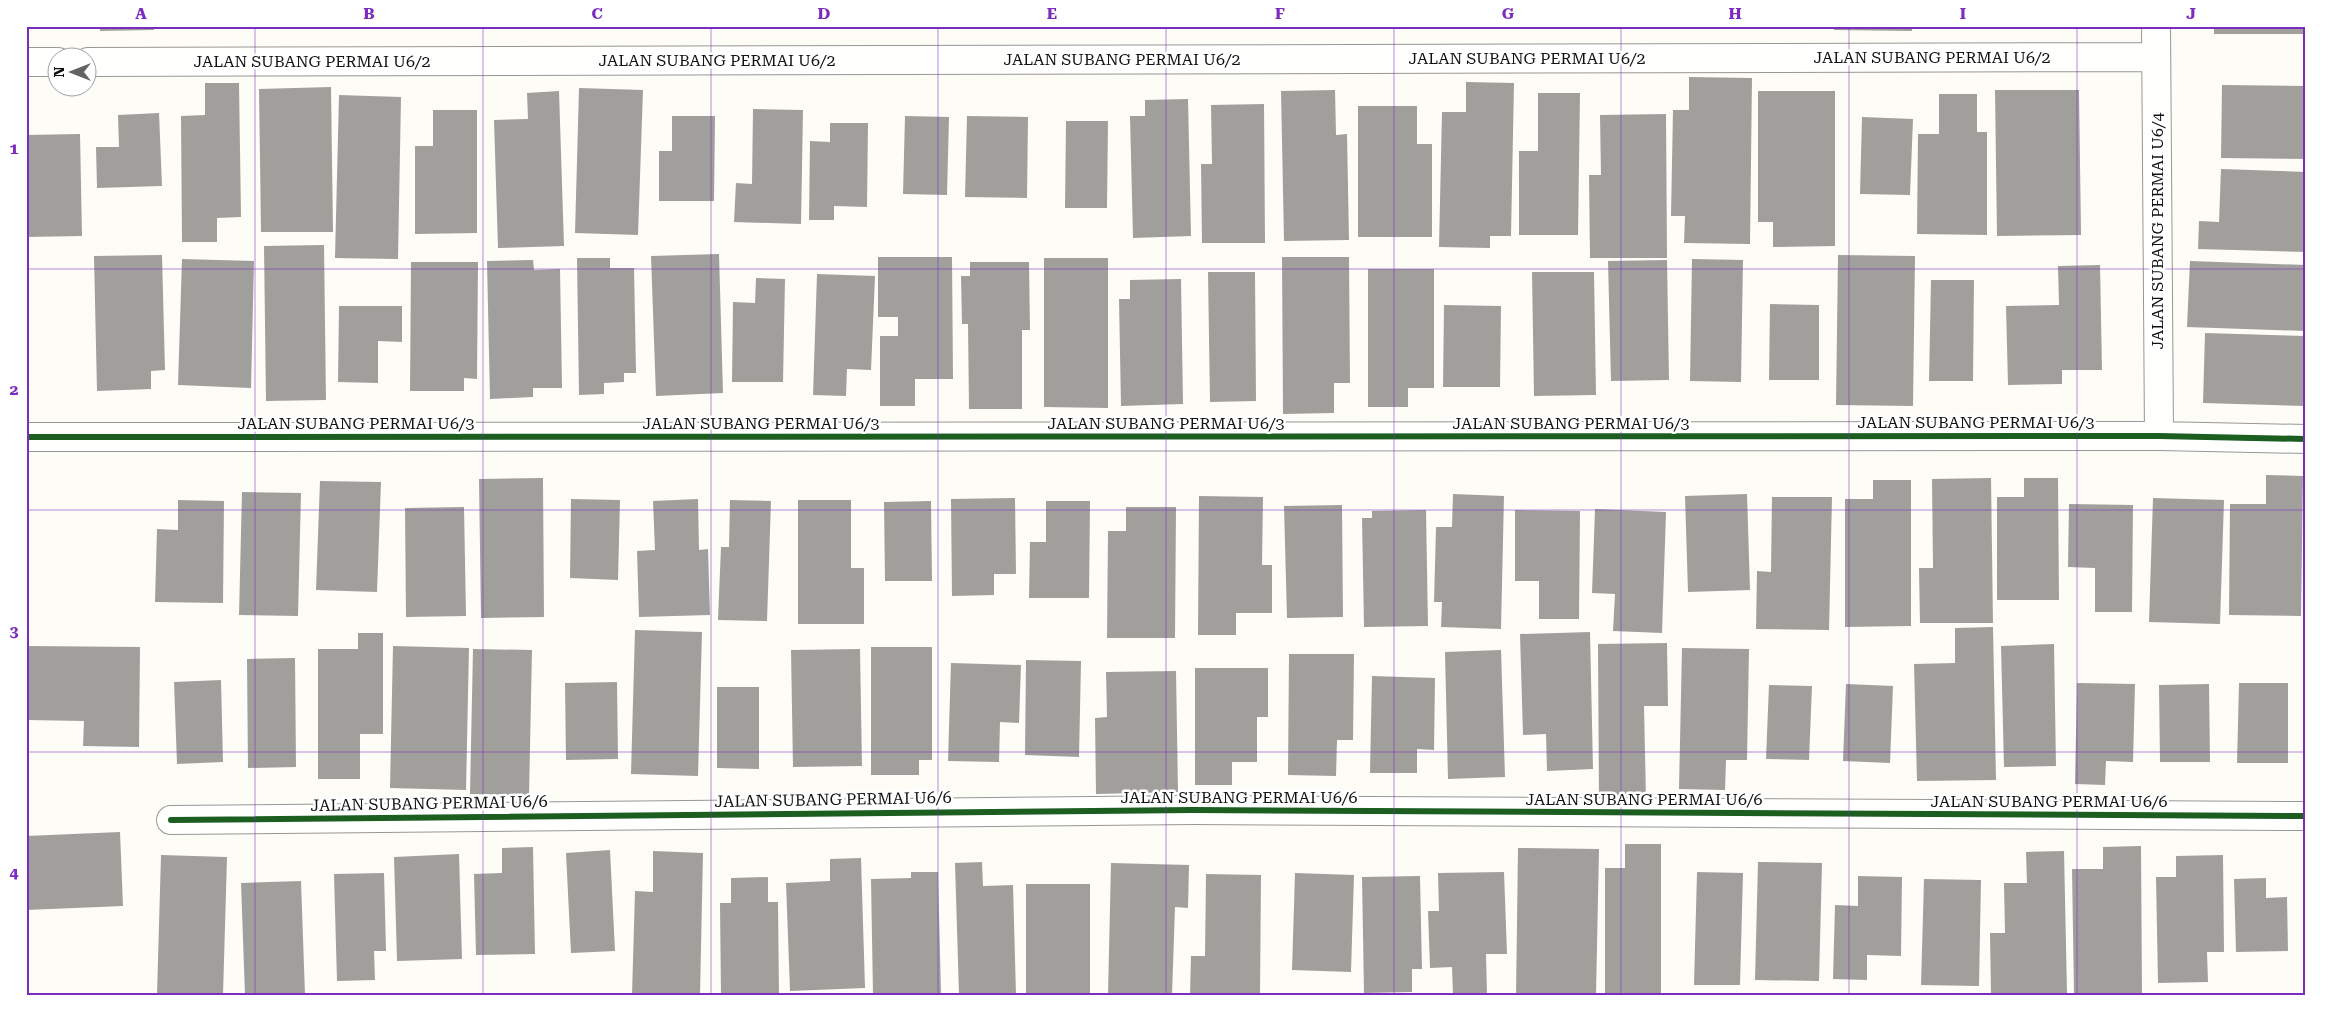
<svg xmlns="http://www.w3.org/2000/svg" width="2332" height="1021" font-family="'Roboto Serif',serif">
<rect width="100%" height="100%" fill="#fdfcf7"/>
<path fill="#a19f9c" d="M100 26H154V30L100 31Z
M253 26H307V29L253 28Z
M1834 26H1912V31L1834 30Z
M2214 26H2306V34H2214Z
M1689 77 1752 78 1750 244 1684 243 1685 216H1671L1673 110H1689Z
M1466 82 1514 83 1511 236H1490V248L1439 247 1442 112H1466Z
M205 83H239L241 217 217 218V242H182L181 116 205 115Z
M2222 85 2306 86V159L2221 158Z
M331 87 333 232H261L259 89Z
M579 88 643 90 638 235 575 233Z
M1335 90 1336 135 1347 134 1349 240 1284 241 1281 91Z
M1995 90H2079L2081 235 1997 236Z
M559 91 564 246 498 248 494 120 528 119 527 93Z
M1758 91H1835V246L1773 247V222H1758Z
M1538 93H1580L1578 235H1519V151H1538Z
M1939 94H1977V132H1987V235L1917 234 1918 134H1939Z
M339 95 401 97 398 259 335 258Z
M1188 99 1191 236 1133 238 1130 116H1145V100Z
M1264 104 1265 243H1202L1201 164H1212L1211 105Z
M1358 106H1417V144H1432V237H1358Z
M753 109 803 110 801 224 734 222 736 183 752 184Z
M433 110H477V233L415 234V146H433Z
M159 113 162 186 97 188 96 147H119L118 115Z
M1666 114 1667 258H1590L1589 175H1601L1600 115Z
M672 116H715L714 201H659V151H672Z
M905 116 949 117 947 195 903 194Z
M967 116 1028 117 1027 198 965 197Z
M1862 117 1913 119 1910 195 1860 194Z
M1066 121H1108L1107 208H1065Z
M830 123H868L867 207 834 206V220H809L810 141 830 142Z
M80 134 82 236 26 237V135Z
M2221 169 2306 172V252L2198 249 2199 221 2219 222Z
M324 245 326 400 266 401 264 246Z
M719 254 723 393 656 396 651 256Z
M162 255 165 370 151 371V389L97 391 94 256Z
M1838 255 1915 256 1913 406 1836 405Z
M878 257H952L953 379H915V406H880V336H898V317H878Z
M1282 257H1349L1350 383H1334V413L1283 414Z
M577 258H610V268H634L636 373H624V382L604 383V394L579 395Z
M1044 258H1108V408L1044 407Z
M182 259 254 261 251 388 178 385Z
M1692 259 1743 260 1741 382 1690 381Z
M533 260 534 270 560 269 562 388H533V397L490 399 487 261Z
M1667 260 1669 380 1611 381 1608 261Z
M2190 261 2306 265V331L2187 327Z
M411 262H478L477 379 464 378V391H410Z
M970 262H1029L1030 330H1022V409H969L968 324H962L961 276H970Z
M2100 265 2102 370H2062V384L2008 385 2006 306 2059 305 2058 266Z
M1368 269H1434V388H1408V407H1368Z
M1208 272H1255L1256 401 1210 402Z
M1532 272H1594L1596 395 1534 396Z
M817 274 875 276 871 370 847 369 846 396 813 395Z
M756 278 785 279 783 382H732L733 302 755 303Z
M1181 279 1183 404 1121 406 1119 299H1130V280Z
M1931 280H1974L1973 381H1929Z
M1770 304 1819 305V380H1769Z
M1444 305 1501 306 1500 387H1443Z
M339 306H402V342L378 341V383L338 382Z
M2205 333 2306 336V406L2203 403Z
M2266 475 2303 476 2301 616 2229 615 2230 504H2266Z
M543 478 544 617 481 618 479 479Z
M1991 478 1993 623H1920L1919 568H1933L1932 479Z
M2024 478H2058L2059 600H1997V497H2024Z
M1873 480H1911V626L1845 627V499H1873Z
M320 481 381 482 377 592 316 590Z
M242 492 301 493 298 616 239 615Z
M1453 494 1504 496 1501 629 1441 627 1442 602H1434L1436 527H1452Z
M1747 494 1750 590 1688 592 1685 496Z
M1199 496 1263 497 1262 565H1272V613H1236V635H1198Z
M1772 497H1832L1829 630 1756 629 1757 571 1771 572Z
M1015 498 1016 574H994V595L952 596 951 499Z
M2153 498 2224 500 2220 624 2149 622Z
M571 499 620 500 618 580 570 578Z
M698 499 699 550 708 549 710 615 639 617 637 551 655 550 653 501Z
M178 500 224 501 223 603 155 602 157 529 178 530Z
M730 500 771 501 767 621 718 620 721 547H729Z
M798 500H851V568H864V624H798Z
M931 501 932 581H885L884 502Z
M1046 501H1090L1089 598H1029L1030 542H1046Z
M2069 504 2133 505 2132 612H2095V568L2068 567Z
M1342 505 1343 617 1287 618 1284 506Z
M464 507 466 616 406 617 405 508Z
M1126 507H1176L1175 638H1107L1108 531H1126Z
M1595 509 1666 512 1662 633 1613 631 1615 594 1592 593Z
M1426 510 1428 626 1364 627 1362 518H1372V511Z
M1515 510 1580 511 1579 619H1539V581H1515Z
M1993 627 1996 780 1917 781 1914 664 1955 663V628Z
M635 630 702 632 698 776 631 774Z
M1590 632 1593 769 1547 771 1546 734 1523 735 1520 634Z
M358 633H383V734H360V779H318V649H358Z
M1667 643 1668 706H1644L1646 800 1599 801 1598 644Z
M2054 644 2056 766 2004 767 2001 646Z
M26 646 140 647 139 747 83 746 84 721 26 720Z
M393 646 469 648 466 790 390 788Z
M871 647H932V760H919V775H871Z
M1682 648 1749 649 1747 760H1726L1725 790 1679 789Z
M473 649 532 650 529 795 470 794Z
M860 649 862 766 793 767 791 650Z
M1501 650 1505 777 1448 779 1445 652Z
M1289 654H1354L1353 740H1337L1336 776 1288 775Z
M295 658 296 767 248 768 247 659Z
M1026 660 1081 661 1079 757 1025 755Z
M951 663 1021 665 1019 723 1000 722 999 762 948 761Z
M1195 668H1268V717H1257V762H1232V785H1195Z
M1176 671 1178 792 1096 794 1095 718 1107 717 1106 672Z
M1372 676 1435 678 1434 750 1417 749V773H1370Z
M221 680 223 762 177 764 174 682Z
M617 682 618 759 566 760 565 683Z
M2077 683 2135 684 2133 762 2106 761 2105 785 2075 784Z
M2239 683H2288V763H2237Z
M1846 684 1893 686 1890 763 1843 761Z
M2209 684 2210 762H2160L2159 685Z
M1769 685 1812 686 1809 760 1766 759Z
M717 687H759V769L717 768Z
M120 832 123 906 26 910V836Z
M1625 844H1661V995H1605V868H1625Z
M2141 846 2142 995H2074L2072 869H2103V847Z
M533 847 535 954 476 955 474 874 502 873V848Z
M1518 848 1599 849 1596 995H1516Z
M610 850 615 951 571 953 566 853Z
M653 851 703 853 700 995H632L635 891 653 892Z
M2064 851 2067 993 1991 994 1990 933H2005L2004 883H2027L2026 852Z
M459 854 462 959 397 961 394 857Z
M161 855 227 857 223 995H157Z
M2223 855 2224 952H2207L2208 982 2158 983 2156 877H2176V856Z
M861 858 865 988 790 991 786 883 830 881V859Z
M982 862 983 886 1013 885 1016 995H959L955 863Z
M1758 862 1822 863 1819 981 1755 980Z
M1111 863 1189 865 1188 908 1175 907 1172 995H1108Z
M911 872H938L941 994 873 995 871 879 911 878Z
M1504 872 1507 954H1486L1487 995H1453L1452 967 1430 968 1428 911H1439L1438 873Z
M1697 872 1743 873 1740 985H1694Z
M384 873 386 951H374L375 980 337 981 334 874Z
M1295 873 1354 875 1351 972 1292 970Z
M1206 874 1261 875 1260 995H1190L1191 956H1205Z
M1420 876 1422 969H1412V992L1364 993 1362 877Z
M1858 876 1902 877 1901 956 1867 955V980L1833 979 1835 905 1858 906Z
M768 877V902H778L779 995H721L720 903H731V878Z
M2266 878V898L2287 897 2288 951 2236 952 2234 879Z
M1924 879 1981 880 1979 986 1921 985Z
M301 881 305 995H245L241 883Z
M1026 884H1090V995H1026Z"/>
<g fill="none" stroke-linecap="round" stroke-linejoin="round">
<g stroke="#979795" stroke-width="30">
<path id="minor" d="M2156 26 2159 436
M26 62H58
M88 62 2156 57
M26 437 2159 436 2306 439
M171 820 1193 810 2306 816"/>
</g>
<use href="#minor" stroke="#fffffe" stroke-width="28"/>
<g stroke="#fff" stroke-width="9">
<path id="cycleway" d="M26 437 2159 436 2306 439
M171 820 1193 810 2306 816"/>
</g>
<use href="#cycleway" stroke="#1b5e20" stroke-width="6"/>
</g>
<path fill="none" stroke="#7b2cbf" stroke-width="1" stroke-opacity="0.55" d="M255 26V995M483 26V995M711 26V995M938 26V995M1166 26V995M1394 26V995M1621 26V995M1849 26V995M2077 26V995M26 269H2306M26 510H2306M26 752H2306"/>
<g text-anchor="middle" stroke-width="5" stroke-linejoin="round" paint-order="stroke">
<g font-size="16" fill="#111" stroke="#fff">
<text x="1932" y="63">JALAN SUBANG PERMAI U6/2</text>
<text x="1527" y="64">JALAN SUBANG PERMAI U6/2</text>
<text x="1122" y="65">JALAN SUBANG PERMAI U6/2</text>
<text x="717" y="66">JALAN SUBANG PERMAI U6/2</text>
<text x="312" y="67">JALAN SUBANG PERMAI U6/2</text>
<text transform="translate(2157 231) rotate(-90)" y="6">JALAN SUBANG PERMAI U6/4</text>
<text x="1976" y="428">JALAN SUBANG PERMAI U6/3</text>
<text x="356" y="429">JALAN SUBANG PERMAI U6/3</text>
<text x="761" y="429">JALAN SUBANG PERMAI U6/3</text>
<text x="1166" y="429">JALAN SUBANG PERMAI U6/3</text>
<text x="1571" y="429">JALAN SUBANG PERMAI U6/3</text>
<text x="1239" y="803">JALAN SUBANG PERMAI U6/6</text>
<text transform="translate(833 799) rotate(-1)" y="6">JALAN SUBANG PERMAI U6/6</text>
<text x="1644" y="805">JALAN SUBANG PERMAI U6/6</text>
<text x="2049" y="807">JALAN SUBANG PERMAI U6/6</text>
<text transform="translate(429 803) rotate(-1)" y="6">JALAN SUBANG PERMAI U6/6</text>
</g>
</g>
<rect width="2332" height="1021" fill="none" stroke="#ffffff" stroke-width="55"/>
<g transform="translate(72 72) rotate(270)"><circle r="24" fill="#ffffff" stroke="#a0a0a0"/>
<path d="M0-4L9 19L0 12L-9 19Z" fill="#646362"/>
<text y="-8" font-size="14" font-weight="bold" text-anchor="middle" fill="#111111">N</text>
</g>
<rect x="28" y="28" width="2276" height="966" fill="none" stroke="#7b2cbf" stroke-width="2"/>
<g font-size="16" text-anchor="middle" font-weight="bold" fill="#7b2cbf">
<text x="141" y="19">A</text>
<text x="369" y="19">B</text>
<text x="597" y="19">C</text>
<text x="824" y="19">D</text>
<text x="1052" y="19">E</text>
<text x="1280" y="19">F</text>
<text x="1508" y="19">G</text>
<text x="1735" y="19">H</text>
<text x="1963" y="19">I</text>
<text x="2191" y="19">J</text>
<text x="14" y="154">1</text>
<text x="14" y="395">2</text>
<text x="14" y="637">3</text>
<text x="14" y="878">4</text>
</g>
</svg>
